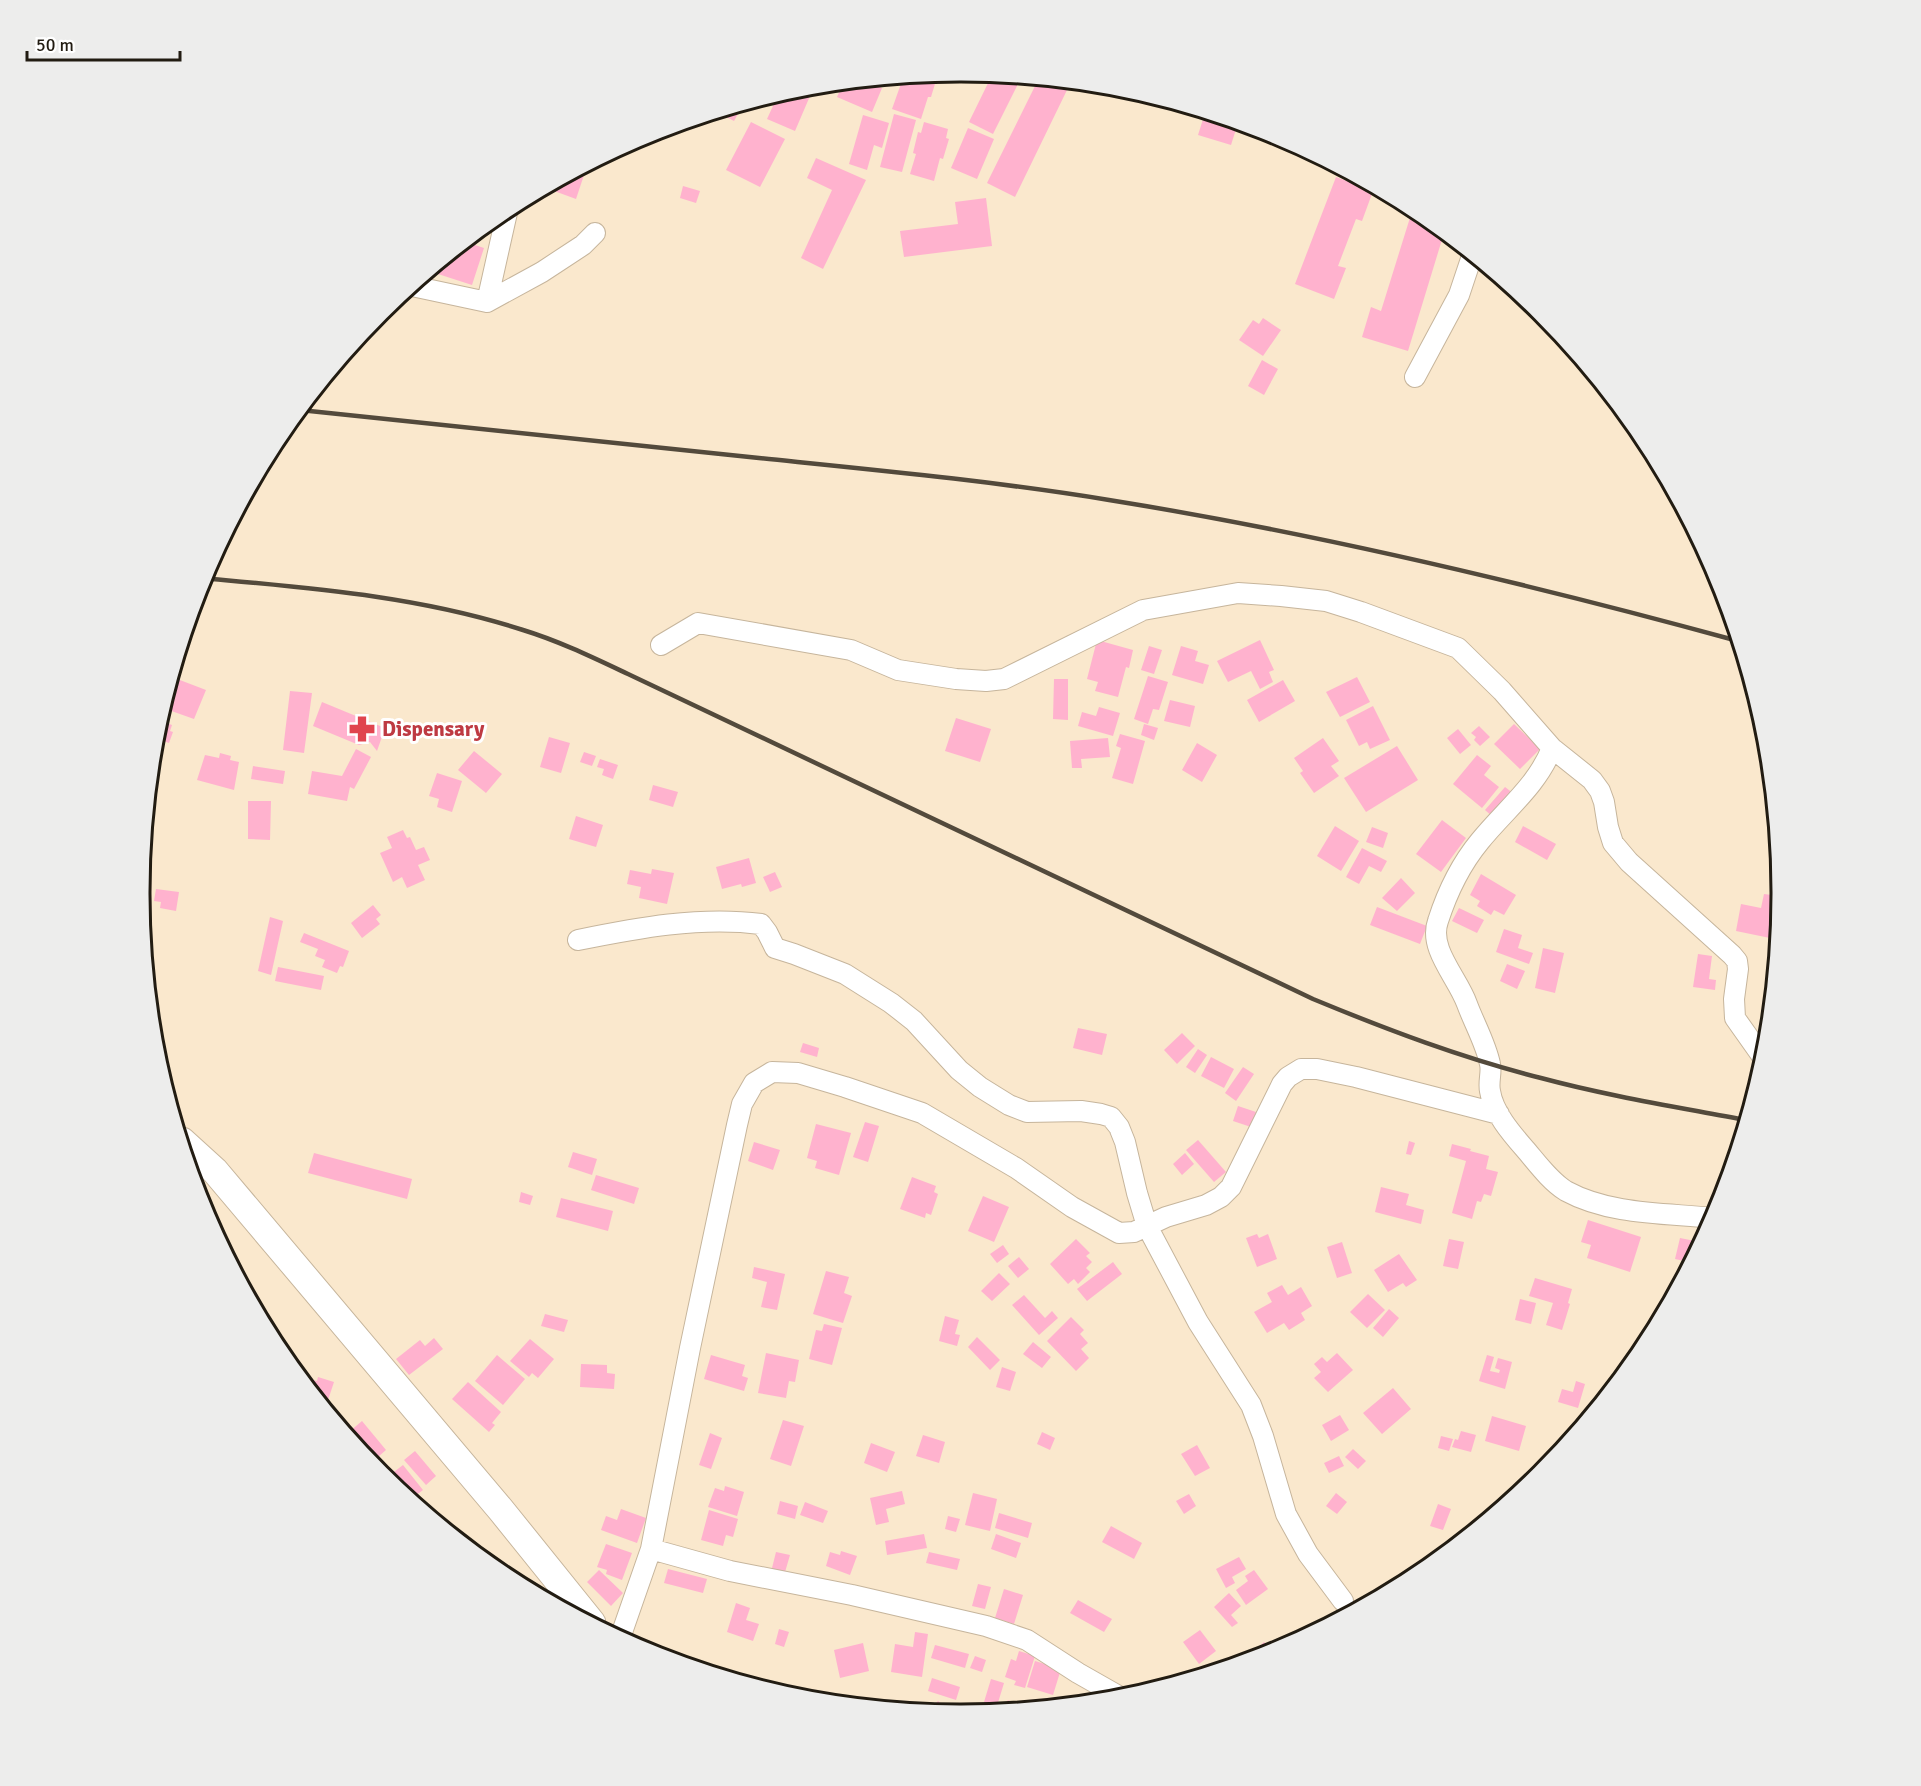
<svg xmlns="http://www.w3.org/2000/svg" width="1921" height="1786" font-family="Signika,sans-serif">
<rect width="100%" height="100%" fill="#fae8cd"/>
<path fill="#ffb2ce" d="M938 74 931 97H928L921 119 892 109 903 78Z
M992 75 1021 78 993 134 969 122Z
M1038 80H1047L1067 90 1015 197 987 183Z
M867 81 882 88 872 112 837 97 843 84Z
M794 90 810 96 795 131 767 119 778 95Z
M740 106 742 107 734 121 719 113Z
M1205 113 1238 123 1231 145 1198 135Z
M894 114 916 120 902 172 880 167Z
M863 115 889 123 882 148 874 145 867 170 849 164Z
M751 122 785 139 760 187 726 170Z
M924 122 948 129 946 138 949 139 943 159 940 158 934 181 910 174 916 154 913 153 918 132 921 133Z
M968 128 994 139 977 179 951 168Z
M816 158 866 180 823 269 801 258 832 190 807 178Z
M587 166 576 199 546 188Z
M1336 177 1373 191 1362 221 1356 219 1338 266 1346 268 1334 299 1295 284Z
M683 186 700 191 696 203 680 198Z
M1388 195 1407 205V206L1386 200Z
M986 198 992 246 904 257 900 231 958 224 955 202Z
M1413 208 1444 233 1408 351 1362 337 1371 307 1381 311Z
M466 242 484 248 472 285 438 274 442 262Z
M1263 318 1281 330 1263 356 1239 340 1253 320 1259 324Z
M1262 360 1278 369 1264 395 1248 386Z
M1097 640 1133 650 1129 668 1126 667 1118 697 1095 691 1098 682 1087 679Z
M1260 640 1274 670 1269 672 1273 682 1260 689 1251 671 1228 682 1217 661Z
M1149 646 1162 650 1154 674 1141 670Z
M1181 646 1198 651 1195 661 1209 665 1203 684 1172 675Z
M1148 676 1168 682 1159 710 1153 709 1148 724 1134 719Z
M172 677 206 690 194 719 163 708Z
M1357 677 1370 702 1340 717 1326 692Z
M1054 679H1068V720L1053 719Z
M1283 680 1295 701 1259 722 1247 700Z
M290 691 312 693 304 753 283 750Z
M1170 700 1195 706 1190 727 1164 721Z
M322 702 385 728 377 751 370 742 359 745 313 726Z
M1373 706 1390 740 1370 749 1367 742 1359 746 1346 720Z
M1099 707 1120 713 1113 736 1078 726 1082 712 1096 716Z
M956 718 991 729 980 762 945 751Z
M159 720 172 725 170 731 173 732 169 743 161 740 159 745 154 743Z
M1144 724 1158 728 1154 740 1141 735Z
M1514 724 1540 749 1520 769 1494 744Z
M1479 726 1490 737 1480 746 1474 740 1476 737 1471 733Z
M1458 729 1471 745 1460 754 1447 738Z
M1120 734 1145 741 1133 784 1112 778 1121 748 1116 746Z
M549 737 570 743 561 773 540 767Z
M1108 738 1110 757 1081 759 1082 768H1072L1070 741Z
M1323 738 1339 761 1331 766 1339 776 1314 793 1300 773 1303 771 1294 758Z
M1197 743 1217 755 1202 782 1182 770Z
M1397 746 1418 780 1366 812 1344 778Z
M154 748 162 751 152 779H151Z
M356 749 371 757 354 789 350 787 347 801 308 794 312 771 342 776Z
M474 751 502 774 486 793 458 770Z
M584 752 596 756 592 766 580 762Z
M220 753 231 756 230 760 239 762 234 790 197 780 205 755 219 758Z
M1477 755 1491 766 1484 775 1499 787 1482 808 1453 784Z
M600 759 618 765 613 779 602 775 604 769 597 767Z
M253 766 285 771 283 784 251 779Z
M437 773 462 781 452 812 437 807 439 799 429 796Z
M653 785 678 792 673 807 649 800Z
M1505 787 1514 794 1493 817 1485 810Z
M248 801H271L270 840 248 839Z
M576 816 603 825 596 847 569 839Z
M1442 820 1466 838 1441 872 1416 854Z
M1335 826 1359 841 1341 871 1317 856Z
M1523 826 1556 844 1547 860 1515 842Z
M1372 827 1388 833 1383 848 1366 842Z
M403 830 407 838 410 837 416 850 424 847 430 860 418 865 425 880 407 888 402 877 393 882 380 853 392 848 387 837Z
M1362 848 1387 861 1381 872 1369 866 1359 884 1346 877Z
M749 858 756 883 742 887 741 884 722 889 716 867Z
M652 869 674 873 667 904 639 898 641 887 627 884 630 870 651 874Z
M775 872 782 887 770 892 763 877Z
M1481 874 1516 895 1504 915 1494 910 1491 915 1477 906 1480 901 1470 895Z
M1401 878 1415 893 1397 911 1382 898Z
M156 889 179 892 176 911 160 908 161 902 154 901Z
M1764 894 1779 896 1770 938 1736 931 1741 904 1761 908Z
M373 905 381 915 376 919 380 924 362 938 351 923Z
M1377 907 1427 926 1420 944 1370 925Z
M1459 908 1484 920 1477 933 1452 921Z
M270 917 283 921 271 975 258 971Z
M1504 929 1522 935 1518 948 1533 953 1529 964 1496 952Z
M304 933 349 951 343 967 340 966 337 973 322 967 325 960 315 956 318 949 300 942Z
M1543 948 1564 953 1555 993 1535 988Z
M1698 954 1712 956 1709 979 1716 980 1715 990 1693 987Z
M1507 964 1525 971 1517 989 1500 981Z
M278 967 324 976 321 990 275 981Z
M1078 1028 1107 1034 1102 1055 1073 1048Z
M1182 1033 1195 1046 1177 1064 1164 1050Z
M803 1043 819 1048 817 1057 800 1052Z
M1198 1049 1207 1055 1195 1073 1186 1067Z
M1211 1057 1234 1069 1224 1088 1201 1076Z
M1243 1067 1254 1074 1236 1101 1225 1093Z
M1238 1106 1256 1112 1251 1127 1233 1121Z
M865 1122 879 1126 868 1162 853 1157Z
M816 1124 851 1133 839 1175 815 1168 817 1161 807 1158Z
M1198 1140 1226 1172 1214 1182 1186 1150Z
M1409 1141 1415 1143 1411 1155 1406 1154Z
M754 1142 780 1150 773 1170 748 1161Z
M1452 1144 1471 1149 1470 1151 1489 1156 1486 1169 1498 1172 1491 1196 1484 1194 1481 1202 1477 1201 1472 1219 1452 1213 1466 1161 1449 1156Z
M573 1152 597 1159 592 1175 568 1167Z
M314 1153 412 1179 407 1199 308 1173Z
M1185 1153 1194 1164 1182 1175 1173 1164Z
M596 1175 639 1188 634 1204 591 1190Z
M912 1177 936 1186 934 1192 938 1194 931 1215 926 1213 925 1218 900 1209Z
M1381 1187 1409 1194 1406 1205 1424 1210 1421 1224 1375 1212Z
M521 1192 533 1196 530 1205 519 1202Z
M983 1196 1009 1207 994 1242 968 1231Z
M561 1198 613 1211 608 1231 556 1217Z
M1588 1220 1641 1237 1630 1272 1587 1258 1591 1245 1581 1242Z
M1257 1234 1259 1238 1268 1234 1277 1259 1257 1267 1246 1238Z
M1680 1238 1700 1242 1689 1262 1675 1259Z
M1076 1239 1090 1253 1086 1256 1092 1262 1086 1268 1090 1272 1078 1284 1074 1279 1068 1284 1050 1264Z
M1449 1239 1464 1242 1458 1269 1443 1266Z
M1342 1242 1352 1273 1337 1278 1327 1247Z
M1003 1245 1009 1254 997 1263 990 1254Z
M1399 1254 1417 1280 1406 1287 1403 1283 1388 1292 1374 1270Z
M1019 1257 1029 1269 1018 1278 1008 1266Z
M1113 1262 1122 1274 1087 1301 1077 1289Z
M754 1267 785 1274 777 1310 761 1307 767 1282 752 1278Z
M826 1271 849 1277 844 1293 852 1296 843 1323 813 1314Z
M999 1273 1010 1284 992 1301 981 1291Z
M1535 1278 1572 1289 1568 1303 1570 1304 1562 1330 1546 1325 1553 1303 1529 1296Z
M1282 1285 1288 1295 1301 1287 1312 1306 1301 1313 1305 1320 1289 1330 1284 1323 1267 1333 1254 1312 1272 1302 1267 1293Z
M1368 1294 1385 1310 1367 1328 1350 1312Z
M1024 1295 1045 1318 1052 1311 1058 1318 1039 1335 1012 1305Z
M1520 1299 1536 1303 1531 1324 1515 1320Z
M1389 1309 1399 1318 1383 1337 1373 1328Z
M545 1314 568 1320 564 1332 541 1326Z
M945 1316 959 1320 955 1334 960 1335 957 1346 939 1341Z
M1071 1317 1084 1330 1080 1334 1088 1343 1081 1349 1089 1358 1076 1371 1047 1341Z
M824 1324 842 1328 832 1365 809 1359 816 1330 822 1331Z
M977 1337 1000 1360 990 1370 968 1347Z
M434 1338 443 1349 409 1375 396 1359 420 1340 425 1346Z
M530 1339 554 1359 538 1378 532 1373 529 1377 510 1361Z
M1033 1342 1051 1357 1042 1368 1023 1354Z
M766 1353 799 1360 795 1382 789 1381 786 1398 758 1393Z
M1337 1353 1353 1370 1328 1392 1314 1378 1321 1372 1314 1364 1322 1357 1327 1362Z
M497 1355 525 1379 503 1405 475 1381Z
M711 1355 745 1365 742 1376 748 1378 744 1391 704 1379Z
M1487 1355 1494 1357 1490 1371 1499 1373 1500 1370 1495 1368 1498 1358 1512 1362 1505 1389 1479 1381Z
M581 1364 607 1365V1373L615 1374 614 1389 580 1387Z
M1002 1367 1016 1372 1010 1391 996 1387Z
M300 1376 317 1381 318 1377 334 1382 328 1400 317 1397Z
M1576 1381 1585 1384 1578 1408 1558 1402 1562 1389 1573 1392Z
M468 1382 501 1412 492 1423 495 1425 489 1432 452 1399Z
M1393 1388 1411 1409 1382 1434 1363 1413Z
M1340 1415 1349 1430 1331 1441 1322 1425Z
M1492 1416 1526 1426 1519 1451 1485 1441Z
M783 1420 804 1426 791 1466 770 1459Z
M362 1421 386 1450 371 1463 349 1436 351 1434 349 1432Z
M1461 1431 1476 1435 1471 1452 1452 1447 1455 1439 1458 1440Z
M1042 1432 1055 1438 1050 1450 1037 1444Z
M710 1433 722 1438 711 1469 699 1465Z
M1564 1434 1571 1437 1559 1452Z
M923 1435 945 1442 939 1463 916 1456Z
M1441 1436 1453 1439 1449 1451 1438 1448Z
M871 1443 895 1452 887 1472 864 1463Z
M1197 1445 1210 1468 1195 1476 1181 1454Z
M1353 1449 1366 1461 1358 1469 1345 1457Z
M415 1451 436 1476 426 1485 404 1460Z
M1339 1456 1344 1466 1329 1473 1324 1463Z
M403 1465 423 1490 411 1499 386 1478Z
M725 1486 744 1492 737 1516 708 1507 715 1488 724 1491Z
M902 1491 905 1504 886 1509 889 1522 876 1525 870 1498Z
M973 1493 997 1499 990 1531 965 1525Z
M1336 1493 1347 1502 1337 1514 1326 1506Z
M1189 1494 1196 1506 1184 1514 1176 1501Z
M780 1501 798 1506 795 1519 777 1514Z
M805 1502 828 1511 823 1523 800 1515Z
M1438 1504 1451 1509 1443 1530 1430 1526Z
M621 1509 646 1518 637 1543 601 1530 606 1516 617 1520Z
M709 1510 738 1519 733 1537 726 1535 723 1546 701 1540Z
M999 1513 1032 1523 1028 1538 995 1528Z
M438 1515 456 1534 455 1535 435 1518Z
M948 1516 960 1519 956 1532 945 1529Z
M1111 1526 1142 1543 1134 1559 1102 1542Z
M924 1534 927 1548 887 1555 885 1541Z
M996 1534 1021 1543 1016 1558 991 1549Z
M606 1544 632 1553 622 1580 606 1574 607 1570 597 1567Z
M841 1551 857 1556 850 1575 826 1566 830 1552 840 1555Z
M776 1552 790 1555 783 1579 770 1576Z
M929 1552 960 1559 957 1570 926 1563Z
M1239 1557 1246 1569 1232 1577 1235 1583 1226 1588 1216 1569Z
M668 1569 707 1579 703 1593 664 1583Z
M599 1570 623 1593 611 1606 587 1582Z
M1254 1570 1268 1589 1246 1605 1236 1590 1248 1581 1245 1576Z
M978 1584 991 1587 985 1609 972 1606Z
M1004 1589 1023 1595 1014 1624 995 1618Z
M1229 1593 1241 1606 1231 1615 1238 1623 1232 1627 1214 1607Z
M1078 1600 1112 1619 1104 1632 1070 1613Z
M736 1603 750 1608 746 1620 759 1624 753 1641 727 1632Z
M779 1629 789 1632 784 1647 775 1644Z
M1200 1630 1216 1651 1199 1664 1183 1642Z
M915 1632 928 1634 922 1677 891 1672 895 1644 913 1647Z
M1264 1642 1274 1652 1257 1657 1253 1652Z
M863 1643 869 1671 840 1678 834 1650Z
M935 1645 969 1654 965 1668 931 1658Z
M1019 1651 1035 1656 1025 1688 1014 1685 1016 1681 1005 1677 1011 1659 1016 1661Z
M975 1656 986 1660 982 1672 970 1668Z
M1035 1661 1061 1669 1053 1695 1027 1687Z
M932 1678 960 1687 956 1700 928 1691Z
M991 1679 1004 1683 997 1706 984 1702Z
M1008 1700 1020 1708 1001 1710Z
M938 1701 952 1713 929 1711Z"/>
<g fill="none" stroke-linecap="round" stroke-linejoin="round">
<g stroke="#c6b59c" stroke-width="22">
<path id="street" d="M412 286 487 302 542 272 583 245 595 233
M487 302 508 208
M1415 377 1459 295 1472 256
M661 645 698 623 851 650 898 670 956 679 986 681 1004 679 1143 610 1238 593 1281 596 1326 601 1361 612 1458 648 1502 691 1552 748 1592 780 1600 791 1604 802 1608 827 1613 843 1629 862 1732 955 1737 961 1738 969 1734 999 1735 1018 1764 1059
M1552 748C1537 786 1505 810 1480 841 1461 864 1447 893 1438 921 1428 949 1458 978 1467 1004 1474 1023 1486 1044 1490 1064 1492 1072 1488 1082 1490 1091 1493 1112 1511 1133 1525 1149 1537 1163 1550 1181 1566 1191 1610 1215 1666 1213 1713 1218
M578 940C637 928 700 916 761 924L767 932 775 948 794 954 845 974 891 1003 914 1021 959 1070 980 1087 1009 1105 1027 1112 1081 1111 1101 1114 1111 1117 1119 1127 1125 1142 1137 1193 1147 1226 1198 1322 1251 1405 1263 1436 1286 1514 1308 1554 1343 1601
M651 1549 730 1571 852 1595 986 1626 1027 1640 1078 1673 1122 1698
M620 1638 651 1549 690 1348 737 1125 742 1104 754 1083 772 1072 798 1073 845 1087 922 1113 1016 1168 1072 1207 1119 1233 1134 1232 1166 1217 1206 1205 1221 1197 1231 1187 1282 1084 1288 1077 1301 1069H1317L1356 1077 1499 1114"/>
</g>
<g stroke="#c6b59c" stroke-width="29">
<path id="secondary" d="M182 1141 215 1171 501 1510 592 1623"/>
</g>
<use href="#street" stroke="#fff" stroke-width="20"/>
<use href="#secondary" stroke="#fff" stroke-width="27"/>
<path stroke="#534a3c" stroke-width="4.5" d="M300 410C453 426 606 442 759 458 876 470 993 481 1109 500 1321 534 1530 584 1738 641
M202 578C310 588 419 596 523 630 559 641 594 658 628 674L1313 999C1388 1030 1462 1058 1541 1078 1608 1096 1677 1107 1745 1120"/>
</g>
<defs>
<g id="pharmacy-bare" transform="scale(2.07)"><path d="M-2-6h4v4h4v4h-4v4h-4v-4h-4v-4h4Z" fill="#e0444e" stroke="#fff" stroke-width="2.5" paint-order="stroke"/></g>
</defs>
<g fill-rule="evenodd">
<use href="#pharmacy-bare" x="362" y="729"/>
</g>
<g text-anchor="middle" stroke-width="6" stroke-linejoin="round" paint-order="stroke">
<g font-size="21" font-weight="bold" fill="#be3a42" stroke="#fff" text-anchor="start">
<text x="382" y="736">Dispensary</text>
</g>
</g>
<path d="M0 0H1921V1786H0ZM960 82H961A810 810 0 0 1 1771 892V894A810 810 0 0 1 961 1704H960A810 810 0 0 1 150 894V892A810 810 0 0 1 960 82Z" fill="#ededec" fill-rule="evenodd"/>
<path fill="none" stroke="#221c12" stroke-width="3" d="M960 82H961A810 810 0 0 1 1771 892V894A810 810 0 0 1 961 1704H960A810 810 0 0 1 150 894V892A810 810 0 0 1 960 82Z"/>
<path d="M27 51v9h153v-9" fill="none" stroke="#221c12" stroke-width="3"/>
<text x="36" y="51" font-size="18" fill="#221c12" stroke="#ffffff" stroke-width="4.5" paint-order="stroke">50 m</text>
</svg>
